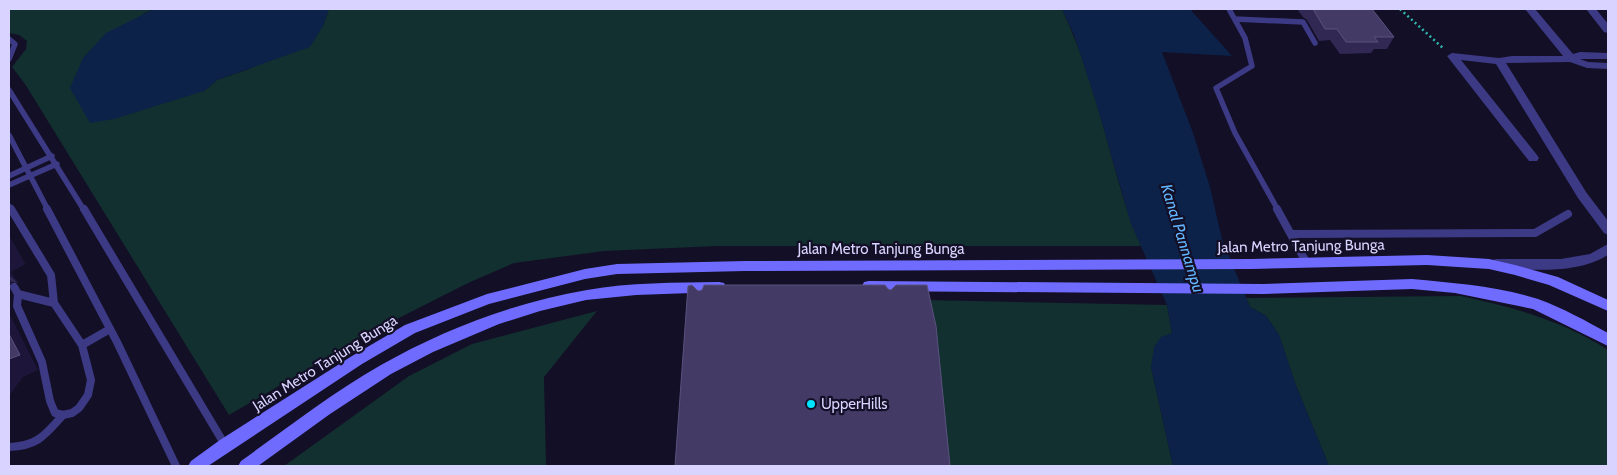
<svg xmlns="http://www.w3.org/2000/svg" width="1617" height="475" font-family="Cabin,sans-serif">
<rect width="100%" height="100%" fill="#130f26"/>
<path fill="#12302f" d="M9 9H154L143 14 204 91 217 80 249 69 323 26 329 9H1062C1083 54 1097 103 1110 151 1119 183 1127 215 1141 246H717L604 251 514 263 468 283 381 327 229 415 25 84 12 67 26 49 27 41 19 35 9 33Z
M1461 296C1512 307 1564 321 1608 350V466H1329L1295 383 1279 335 1266 316 1250 307 1246 298Z
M925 300 1167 305 1172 333 1151 367 1173 466H945Z
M597 311 544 377 546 466H284L409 376 472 344Z"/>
<path fill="#0c2248" d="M154 9H329L323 26 310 47 217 80 204 91 114 119 90 123 70 88 83 58 106 33Z
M1062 9H1190L1232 56 1162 52 1193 133 1210 187 1222 239 1250 307 1266 316 1279 335 1295 383 1329 466H1173L1151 367 1154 347 1161 337 1172 333 1167 305 1131 224 1096 102 1074 35Z"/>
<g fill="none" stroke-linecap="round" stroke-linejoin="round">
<path stroke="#2fb8b0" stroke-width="2.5" stroke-dasharray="2 3" stroke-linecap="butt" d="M1400 9 1444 49"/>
<path stroke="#3d3a85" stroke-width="5.5" d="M1229 9 1245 38 1252 66 1216 88 1235 133 1278 210
M1235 19 1303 22 1315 43
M9 39 15 44 9 59
M9 90 84 210
M9 135 48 210
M9 176 52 156
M9 185 57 164
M9 206 11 210"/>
<path stroke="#3d3a85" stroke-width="8" d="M11 209 51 275 54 303 82 345 91 380 88 395 79 408 72 413 63 415 55 413 50 401 42 362 17 306 18 294 14 287
M47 209 117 342 176 466
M84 209 225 445
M1277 209 1306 262
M1292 234 1535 233 1568 214
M18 294 54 303
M82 345 110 329
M9 447C38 446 45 435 63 415"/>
<path fill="#3d3a85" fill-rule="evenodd" d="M1525 9H1535L1573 54 1580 52 1608 53V59H1580L1588 62 1608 63V69L1587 68 1570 62 1506 63 1586 192 1608 221V235L1604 233 1578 198 1496 64 1461 60 1537 155 1539 158 1537 161H1529L1447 56 1452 53 1499 58 1512 56H1563Z
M1586 9H1596L1608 24V33L1604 32Z
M1608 244V255C1576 275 1533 269 1497 269L1492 268 1491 264 1492 260 1497 259H1561L1590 254Z"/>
<path fill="#6f6bff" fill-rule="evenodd" d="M1427 255 1489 259 1515 265 1558 277 1608 300V311L1549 285 1515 275 1489 269 1427 265 1251 269 745 271 617 274 585 279 489 304 415 333 362 364 208 466H188L191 461 220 440 352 356 405 325 487 294 585 269 617 264 745 261 1251 259Z
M1412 279C1454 283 1498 286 1538 299 1563 308 1586 321 1608 333V346L1533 309 1455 293 1412 289 1263 294 869 291 864 290 862 286 864 282 869 281 1263 284Z
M719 282 724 283 726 287 724 291 719 292 636 295 586 300 540 311 499 324 433 352 391 374 330 414 258 466H238L241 461C287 428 332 393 381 365 444 329 516 302 587 290 630 282 675 283 719 282Z"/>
</g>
<path fill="#312854" d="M1297 9H1372L1394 37 1387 49H1374L1371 53 1340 54 1330 40 1319 41 1307 20 1303 17Z
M9 236 25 264 10 272 18 283 12 282 9 285V289Z"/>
<path fill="#1d163a" d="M9 236 25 264 10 272 18 283 9 275Z
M9 279 12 282 9 285V289Z
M9 313 38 370 23 377 9 396Z"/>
<path fill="#433a66" stroke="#5a527e" d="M1313 9H1372L1394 37H1374L1378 42H1346L1337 29H1325Z
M692 285 698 291 702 290 704 285H885L888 289 891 290 896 285H927L936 326 950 466H675L688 286Z
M9 334 20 355 9 359Z"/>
<circle fill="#00e5ff" stroke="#130f26" stroke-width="2" cx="811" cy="404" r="5"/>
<g text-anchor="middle" stroke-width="4.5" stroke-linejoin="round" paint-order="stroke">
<g font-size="15" fill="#d9d4ff" stroke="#130f26">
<text transform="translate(1301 246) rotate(-1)" y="5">Jalan Metro Tanjung Bunga</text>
<text x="881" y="254">Jalan Metro Tanjung Bunga</text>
<text transform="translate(325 363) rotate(-32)" y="5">Jalan Metro Tanjung Bunga</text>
</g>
<g font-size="15" fill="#d9d4ff" stroke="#130f26" text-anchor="start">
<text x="821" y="409">UpperHills</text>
</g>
<g font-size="16" font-style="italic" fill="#62b6ff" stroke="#130f26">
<text transform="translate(1183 238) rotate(73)" y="6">Kanal Pannampu</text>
</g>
</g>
<rect width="1617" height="475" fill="none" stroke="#d9d4ff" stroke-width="20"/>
</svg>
